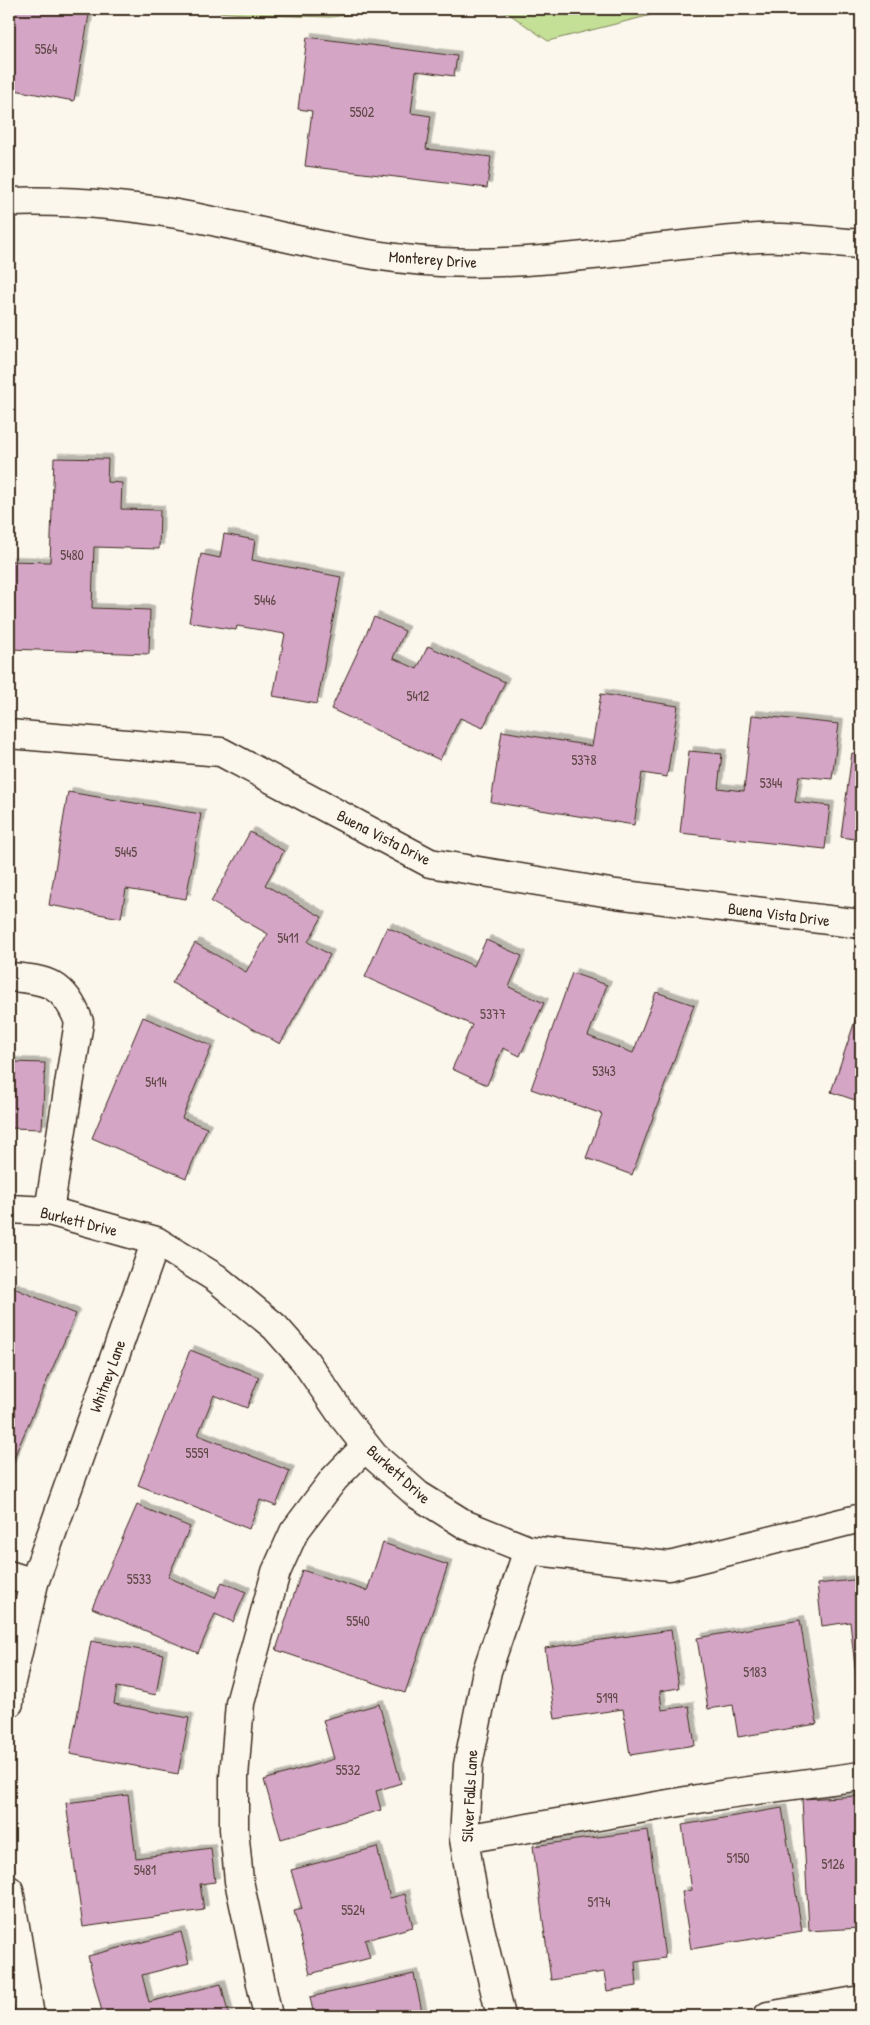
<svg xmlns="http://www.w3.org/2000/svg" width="870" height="2025" font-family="'Patrick Hand',sans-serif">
<defs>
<filter id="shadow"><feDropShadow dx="4.5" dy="-4.5" stdDeviation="0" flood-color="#0004"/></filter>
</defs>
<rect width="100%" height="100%" fill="#fbf7ec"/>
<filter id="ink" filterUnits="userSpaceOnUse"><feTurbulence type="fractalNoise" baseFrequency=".02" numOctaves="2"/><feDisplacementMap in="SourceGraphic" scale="10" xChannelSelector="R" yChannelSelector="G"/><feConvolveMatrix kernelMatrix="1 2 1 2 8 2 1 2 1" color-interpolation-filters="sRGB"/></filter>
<g filter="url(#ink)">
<path fill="#c4df96" stroke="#80845a" d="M177 9H397L331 17 258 15Z
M463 9H675L548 41 508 13Z"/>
<path fill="#d4a5c5" stroke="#3b2a1e" filter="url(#shadow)" d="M9 9H90L74 101 9 89Z
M307 37 457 56 454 76 416 71 411 113 431 116 426 149 491 157 487 188 305 166 312 111 298 109Z
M54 458 108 459 107 482 122 483 121 509 160 510 159 549 94 547 92 608 150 610 149 654 9 649V561L50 562Z
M224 534 255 540 252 560 341 577 317 704 273 696 285 634 237 626 236 630 189 622 201 554 220 558Z
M374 617 405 631 393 658 417 669 428 646 505 682 483 728 460 718 440 760 331 709Z
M601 694 678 706 667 777 642 773 634 825 491 802 502 731 592 746Z
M752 715 839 724 832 779 799 776 795 802 830 806 825 849 680 833 689 751 722 754 718 788 744 791Z
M852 753 861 754V840L841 837Z
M68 792 201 814 186 899 126 889 121 918 49 905Z
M250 832 284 851 265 885 322 917 308 942 330 955 280 1044 172 983 195 943 246 972 268 934 211 902Z
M387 927 474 966 486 940 522 956 509 987 544 1003 520 1056 503 1048 487 1085 452 1069 472 1025 365 977Z
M572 973 607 985 588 1036 633 1053 656 992 694 1005 632 1175 586 1158 602 1114 531 1089Z
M861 1003V1102L831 1092Z
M143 1017 212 1046 182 1118 207 1128 186 1178 92 1138Z
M9 1044 10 1062 45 1063 42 1129 9 1128Z
M9 1286 76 1314 9 1469Z
M190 1350 259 1377 247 1408 214 1395 198 1435 290 1471 276 1506 260 1500 249 1529 138 1485Z
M137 1505 190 1527 168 1577 215 1598 222 1582 246 1592 233 1622 215 1614 198 1653 92 1608Z
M383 1543 448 1565 405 1693 276 1650 302 1570 367 1591Z
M861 1579V1722L850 1622 822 1626 817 1584Z
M800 1620 817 1724 738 1737 733 1705 708 1709 697 1638Z
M671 1630 679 1688 660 1691 662 1710 689 1706 695 1745 630 1755 623 1709 555 1719 545 1648Z
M91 1641 163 1654 156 1695 117 1687 114 1704 189 1718 178 1774 70 1754Z
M379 1704 401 1783 376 1791 381 1810 281 1839 264 1780 334 1759 323 1720Z
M128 1795 136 1858 211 1848 215 1882 200 1884 204 1910 83 1927 66 1803Z
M861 1796V1928L809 1931 802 1799Z
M782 1808 802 1931 691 1949 682 1892 692 1890 682 1825Z
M648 1830 665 1958 635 1962 637 1986 607 1991 604 1972 551 1980 533 1846Z
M377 1847 390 1898 405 1894 413 1927 365 1940 370 1958 310 1974 294 1911 302 1909 291 1870Z
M181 1932 189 1963 142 1975 149 2002 221 1984 229 2016H103L88 1956Z
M414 1974 423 2016H314L310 1997Z"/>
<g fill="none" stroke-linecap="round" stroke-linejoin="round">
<g stroke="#3b2a1e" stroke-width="31">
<path id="minor" d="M9 202C72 200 136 206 198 218 278 234 357 258 440 262 548 267 651 245 758 238 791 236 828 242 861 244
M9 734 221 752 430 863 616 894 861 924
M9 977C47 979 65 984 79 1022L49 1211
M9 1209 49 1211 156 1241 216 1278 275 1327 305 1361 344 1418 374 1456 418 1495 466 1525 528 1550 669 1566 861 1518
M9 1575 34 1583
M9 1703 10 1686 34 1583 156 1241
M464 1839 727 1794 861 1776
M9 1890 30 2016
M268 2016 239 1881 234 1829V1777L240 1703 276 1572 294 1532 334 1479 366 1446
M501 2016 476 1911 464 1839 468 1765 487 1671 528 1550
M768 2016 861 2000"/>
</g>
<use href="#minor" stroke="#fbf7ec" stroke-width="28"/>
</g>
</g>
<g text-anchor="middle" stroke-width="4.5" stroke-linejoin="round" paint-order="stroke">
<g font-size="14" fill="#614948">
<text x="46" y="54">5564</text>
<text x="362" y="117">5502</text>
<text x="72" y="560">5480</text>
<text x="265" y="605">5446</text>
<text x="418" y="701">5412</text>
<text x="584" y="765">5378</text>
<text x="771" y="788">5344</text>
<text x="126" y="857">5445</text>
<text x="288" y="943">5411</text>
<text x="493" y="1019">5377</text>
<text x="604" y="1076">5343</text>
<text x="156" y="1087">5414</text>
<text x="197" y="1458">5559</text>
<text x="139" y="1584">5533</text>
<text x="358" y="1626">5540</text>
<text x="755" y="1677">5183</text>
<text x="607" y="1703">5199</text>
<text x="348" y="1775">5532</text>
<text x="738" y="1863">5150</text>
<text x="833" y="1869">5126</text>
<text x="145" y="1875">5481</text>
<text x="599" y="1907">5174</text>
<text x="353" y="1915">5524</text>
</g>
<g font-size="16" fill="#3b2a1e" stroke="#fbf7ec">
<text transform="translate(433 259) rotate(4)" y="6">Monterey Drive</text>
<text transform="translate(384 837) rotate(27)" y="6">Buena Vista Drive</text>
<text transform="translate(779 914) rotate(7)" y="6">Buena Vista Drive</text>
<text transform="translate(79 1221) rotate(14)" y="6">Burkett Drive</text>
<text transform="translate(107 1376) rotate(-70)" y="6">Whitney Lane</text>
<text transform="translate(399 1474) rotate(42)" y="6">Burkett Drive</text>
<text transform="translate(469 1796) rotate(-87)" y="6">Silver Falls Lane</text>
</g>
</g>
<rect width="870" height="2025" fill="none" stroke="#fbf7ec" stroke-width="30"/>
<rect x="15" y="15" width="840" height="1995" fill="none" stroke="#3b2a1e" stroke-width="2" filter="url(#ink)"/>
</svg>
